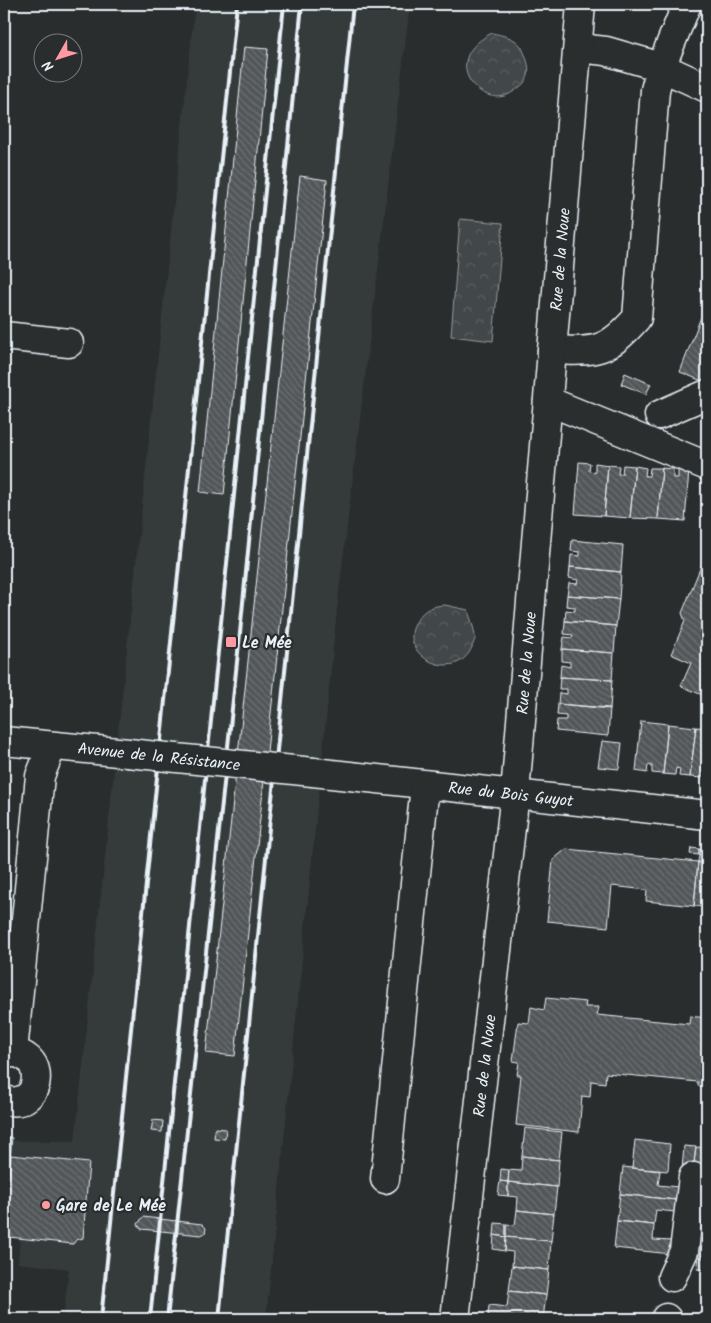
<svg xmlns="http://www.w3.org/2000/svg" width="711" height="1323" font-family="Kalam,sans-serif">
<defs>
<pattern id="park-crowns" width="20" height="18" patternUnits="userSpaceOnUse" patternTransform="scale(1.25)"><rect width="20" height="18" fill="#424648"/><path d="M2 6a3 3 0 1 1 6 0M12 15a3 3 0 1 1 6 0" fill="none" stroke="#5d6163"/></pattern>
<pattern id="building-back-hatch" width="6" height="6" patternUnits="userSpaceOnUse" patternTransform="scale(1.25)"><rect width="6" height="6" fill="#535759"/><path d="M-1 5l2 2M0 0l6 6M5-1l2 2" fill="none" stroke="#6c7072"/></pattern>
</defs>
<rect width="100%" height="100%" fill="#2a2d2e"/>
<filter id="ink" filterUnits="userSpaceOnUse"><feTurbulence type="fractalNoise" baseFrequency=".02" numOctaves="2"/><feDisplacementMap in="SourceGraphic" scale="10" xChannelSelector="R" yChannelSelector="G"/><feConvolveMatrix kernelMatrix="1 2 1 2 8 2 1 2 1" color-interpolation-filters="sRGB"/></filter>
<g filter="url(#ink)">
<path fill="#363a3b" d="M195 4H410L337 609 266 1319H63L69 1269 18 1263 20 1239 9 1237 8 1232 4 1229V1222L12 1141H75Z"/>
<path fill="url(#park-crowns)" stroke="#959ca0" d="M492 33C501 35 514 37 520 45 522 47 524 52 525 55 533 74 528 83 511 93 484 111 435 62 492 33Z
M460 219 503 223 493 341 451 336Z
M445 605 468 610C470 618 474 627 475 636 476 639 473 643 472 647 456 685 398 656 415 624 422 610 430 606 445 605Z"/>
<path fill="url(#building-back-hatch)" stroke="#e8f1f8" d="M244 47 268 49 224 495 200 492Z
M300 176 327 180 235 1056 206 1053Z
M707 301V383L680 372Z
M625 373 651 384 646 394 621 384Z
M579 462 590 463 589 471 595 472V463L608 465 604 516 575 514Z
M608 465 619 466 618 474H622L623 465 635 466 630 518 604 516Z
M635 466 646 468 645 476H649L650 468H662L658 519 630 518Z
M662 468 673 469V478H678V469L689 470 685 521 658 519Z
M572 540 623 545 621 572 570 567 571 555 580 556V552L571 551Z
M707 551V697L681 686 691 663 671 654 685 621 682 613Z
M570 567 621 572 619 599 567 595 569 583 577 584 578 580 569 578Z
M567 595 619 599 616 626 565 621 566 610 575 611V607L566 606Z
M565 621 616 626 614 653 562 649 564 637 572 638 573 635 564 634Z
M562 649 614 653 612 680 560 677 561 665 570 667V662L562 661Z
M560 677 612 680 610 709 558 704 559 693 567 694V689H559Z
M558 704 610 708 608 736 556 731 557 720H566V716L557 715Z
M641 721 668 724 663 774 652 773V766L648 765 647 773 636 771Z
M668 724 696 727 690 777 679 776 680 769 676 768 675 775 663 774Z
M696 727 707 728V779H705L707 772 703 771 702 778 690 777Z
M602 741 622 743 619 769 598 767Z
M691 848 699 849V855L690 854Z
M566 849 698 862 694 906 646 901 647 890 612 886 608 927 547 921 553 860Z
M699 849H707V907L694 906 698 862 702 863 703 855H699Z
M699 855H703L702 863 698 862Z
M546 998 586 1002 585 1007H599L597 1015 689 1024 690 1016 706 1018 707 1007V1088L698 1086V1082L606 1073 605 1083 591 1081 590 1097 582 1096 579 1132 516 1125 521 1075H517L519 1062 513 1061 518 1022 529 1023 531 1007 544 1010Z
M153 1120 163 1121 162 1132 151 1131Z
M215 1128 226 1129 225 1139 214 1138Z
M525 1128 562 1132 559 1160 522 1156Z
M4 1137 12 1138 4 1222Z
M635 1140 670 1144 668 1171 632 1168Z
M684 1146 696 1147 693 1171 682 1170Z
M696 1147 707 1148 705 1172 693 1171Z
M11 1155 89 1163 83 1238 76 1240 73 1244 9 1237 8 1232 4 1229V1222Z
M522 1156 559 1160 557 1187 508 1182 509 1170 521 1171Z
M623 1167 660 1171 658 1185 678 1187 676 1200 620 1194Z
M501 1169 509 1170 508 1182 500 1181Z
M500 1181 508 1182V1196L498 1195Z
M508 1182 557 1187 554 1214 517 1210 518 1197 508 1196Z
M705 1191H707V1203H704Z
M620 1194 676 1200 675 1212 656 1210 654 1225 617 1221Z
M704 1203H707V1215H703Z
M517 1210 554 1214 551 1241 506 1237V1224L515 1225Z
M143 1217 202 1224 206 1228 205 1233 201 1235 141 1229 138 1224Z
M617 1221 654 1225 653 1240 672 1241 671 1254 614 1248Z
M495 1223 506 1224V1237L494 1235Z
M494 1235 506 1237 505 1251 493 1249Z
M506 1237 551 1241 549 1270 512 1266 513 1252 505 1251Z
M700 1244H707V1258L699 1257Z
M699 1257 707 1258V1270L697 1269Z
M512 1266 549 1270 546 1295 509 1291Z
M509 1291 546 1295 543 1319 488 1317 489 1305 507 1307Z
M488 1317 510 1319H487Z"/>
<g fill="none" stroke-linecap="round" stroke-linejoin="round">
<g stroke="#e8f1f8" stroke-width="31">
<g id="minor">
<path d="M687 4 661 67 707 88"/>
<path d="M4 336 69 343"/>
<path d="M552 350C597 352 607 352 637 318L655 90 661 67 606 51 578 48"/>
<path d="M548 401 707 466"/>
<path d="M659 415 707 394"/>
<path d="M4 741 128 753"/>
<path id="s1" d="M313 772 707 815"/>
<path d="M13 1052 40 776 52 746"/>
<path d="M4 1054C47 1044 46 1112 4 1100"/>
<path d="M385 1179 425 785"/>
<path d="M672 1277 684 1251 693 1177"/>
<path d="M666 1318 667 1319"/>
<path id="s2" d="M455 1319 515 793 581 4"/>
</g>
</g>
<use href="#minor" stroke="#2a2d2e" stroke-width="28"/>
<path stroke="#e8f1f8" stroke-width="4" d="M101 1319 237 4
M150 1319 284 4
M167 1319 239 643 302 4
M219 1319 353 4"/>
<g stroke="#e8f1f8" stroke-width="31" stroke-linecap="butt">
<path id="minor-bridge" d="M128 753 313 772"/>
</g>
<use href="#minor-bridge" stroke="#2a2d2e" stroke-width="28"/>
</g>
</g>
<g fill="#ff9aa2" stroke="#2a2d2e" stroke-width="2">
<rect x="225" y="636" width="12" height="12" rx="2.5"/>
<circle cx="46" cy="1205" r="5"/>
</g>
<g text-anchor="middle" stroke-width="4.5" stroke-linejoin="round" paint-order="stroke">
<g font-size="16" fill="#e8f1f8" stroke="#2a2d2e">
<text dy="6" stroke="none"><textPath href="#s2" startOffset="1065">Rue de la Noue</textPath></text>
<text dy="6" stroke="none"><textPath href="#s2" startOffset="660">Rue de la Noue</textPath></text>
<text transform="translate(159 756) rotate(6)" y="6">Avenue de la Résistance</text>
<text dy="6" stroke="none"><textPath href="#s1" startOffset="199">Rue du Bois Guyot</textPath></text>
<text dy="6" stroke="none"><textPath href="#s2" startOffset="255">Rue de la Noue</textPath></text>
</g>
<g font-size="16" font-weight="bold" fill="#e8f1f8" stroke="#2a2d2e" text-anchor="start">
<text x="242" y="648">Le Mée</text>
<text x="56" y="1211">Gare de Le Mée</text>
</g>
</g>
<rect width="711" height="1323" fill="none" stroke="#2a2d2e" stroke-width="20"/>
<rect x="10" y="10" width="691" height="1303" fill="none" stroke="#e8f1f8" stroke-width="2" filter="url(#ink)"/>
<g transform="translate(58 58) rotate(231)"><circle r="24" fill="#2a2d2e" stroke="#767b7f"/>
<path d="M0-4L9 19L0 12L-9 19Z" fill="#ff9aa2"/>
<text y="-8" font-size="14" font-weight="bold" text-anchor="middle" fill="#e8f1f8">N</text>
</g>
</svg>
